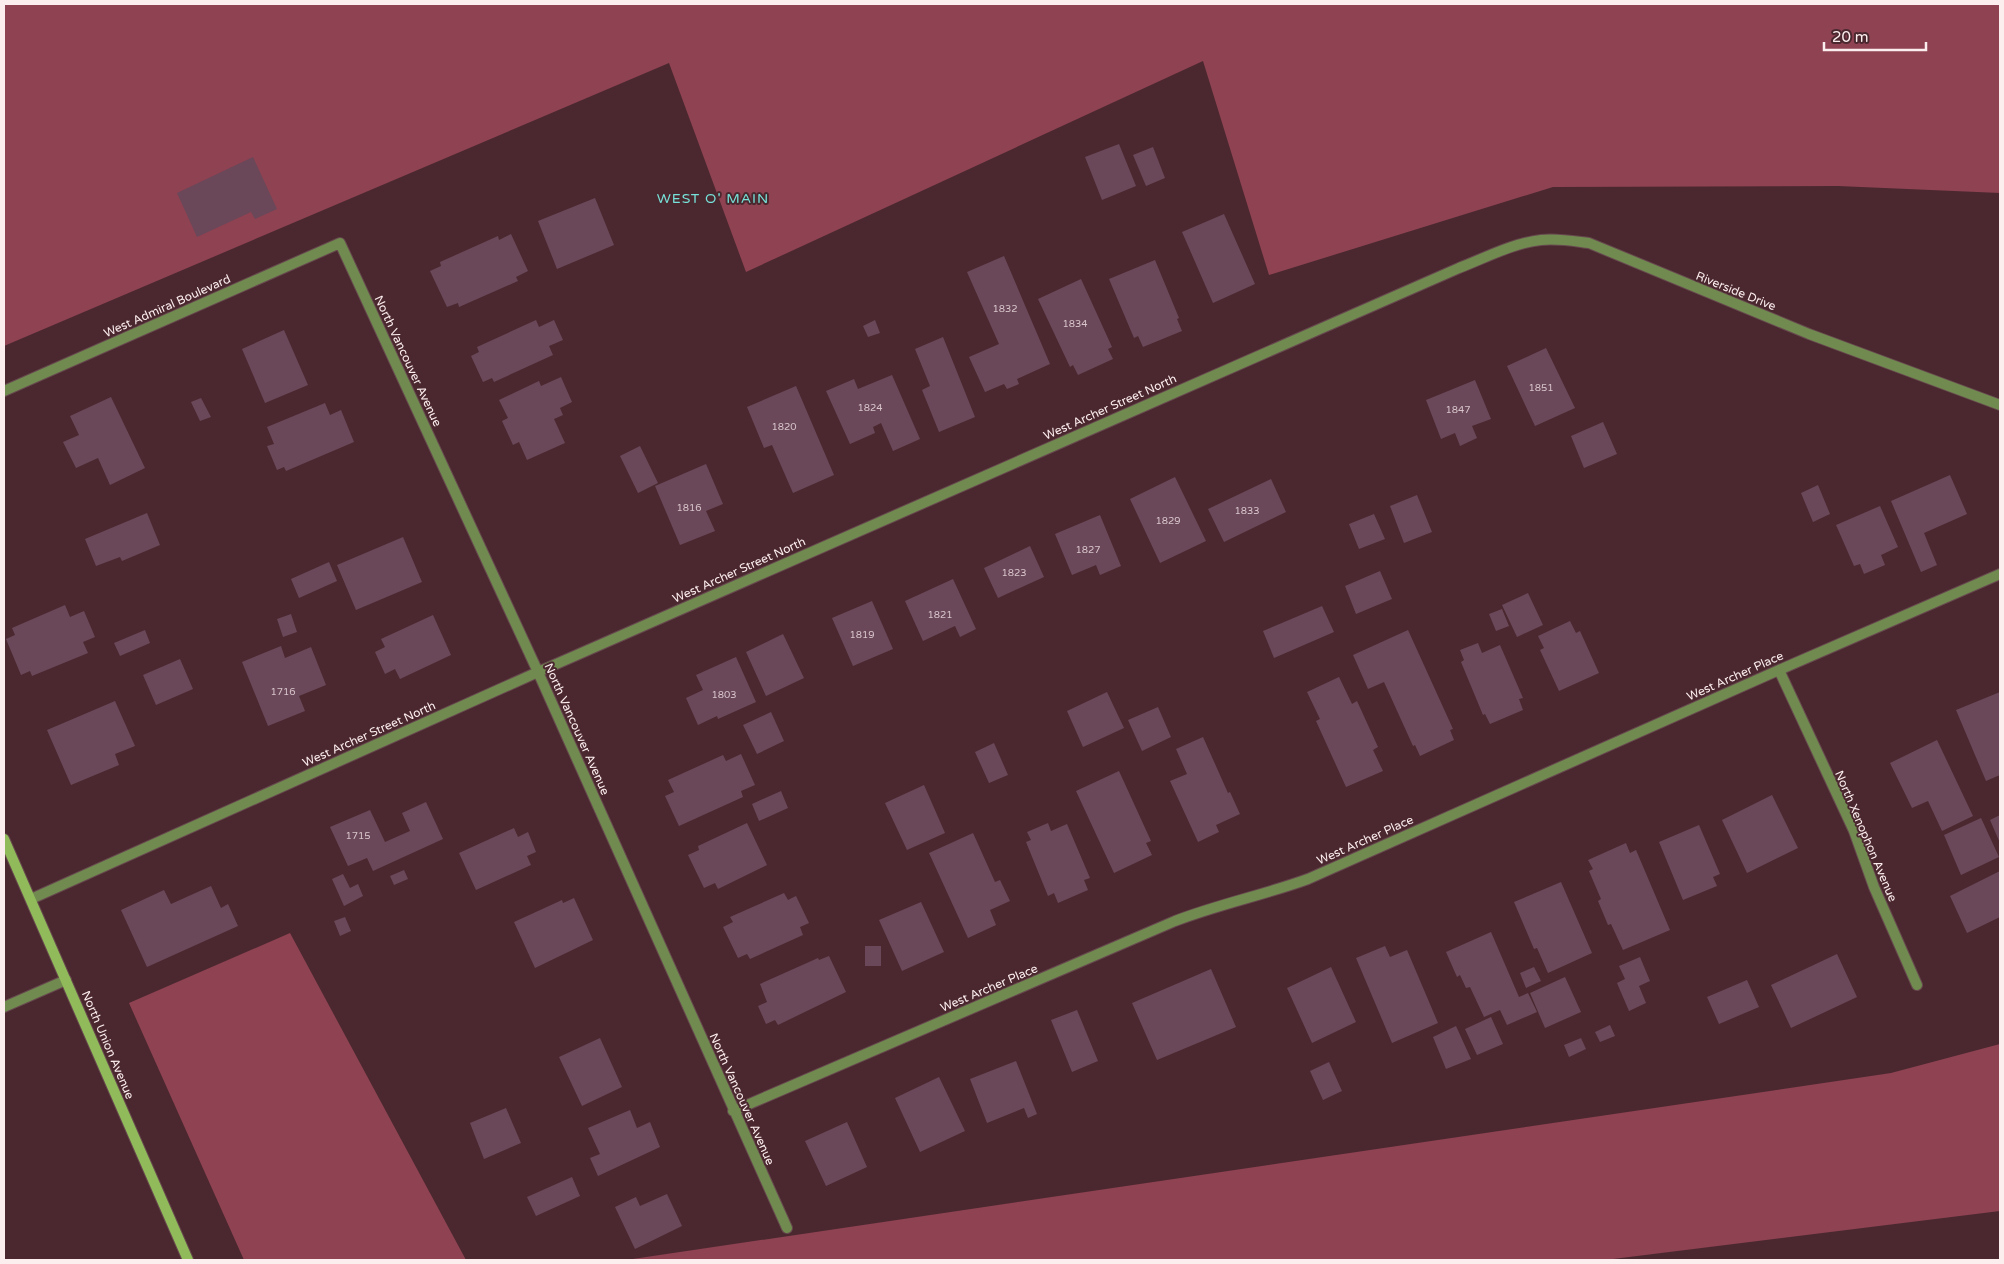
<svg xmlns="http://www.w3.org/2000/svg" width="2004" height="1264" font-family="'Varela Round',sans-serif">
<rect width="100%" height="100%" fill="#4b282f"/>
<path fill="#8e4252" d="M4 4H2000V193L1838 186 1553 187 1269 275 1203 61 746 272 669 63 4 346Z
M290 933 466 1260H244L129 1003Z
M2000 1044V1211L1605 1260H626L1891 1073Z"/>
<path fill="#6a4859" d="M1119 144 1136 186 1102 200 1085 157Z
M1153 147 1165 178 1146 186 1133 155Z
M253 157 277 209 255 219 251 212 197 237 177 193Z
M595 198 614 245 557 269 538 221Z
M1224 214 1255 284 1213 303 1182 232Z
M511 234 528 271 516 277 518 281 459 307 458 303 447 307 430 271 441 266 440 262 498 236 499 240Z
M1004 256 1050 364 1017 379 1019 384 1007 389 1004 384 985 392 969 357 999 344 967 272Z
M1155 260 1179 318 1177 319 1182 331 1143 347 1138 336 1134 338 1109 279Z
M1081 279 1112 347 1108 349 1113 359 1078 375 1073 365 1070 367 1038 299Z
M536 320 539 327 554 320 563 340 549 346 553 355 494 382 492 378 483 382 471 356 479 352 477 347Z
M875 320 880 333 868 337 863 326Z
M284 330 308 385 265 403 242 349Z
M943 337 975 417 939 432 922 390 930 386 915 349Z
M1546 348 1575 408 1535 426 1507 366Z
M892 375 920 439 893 451 881 423 873 427 875 433 850 444 826 391 854 379 858 389Z
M561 377 572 402 560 408 563 415 554 419 565 443 527 460 519 442 513 445 502 421 508 418 499 400 539 381 541 386Z
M1475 380 1491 419 1472 426 1477 438 1460 446 1455 433 1441 439 1426 400Z
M796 386 834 475 793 493 772 445 764 448 747 407Z
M111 397 145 468 110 485 98 458 76 468 63 442 79 435 70 416Z
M201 398 211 417 200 421 191 402Z
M325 403 330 415 341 410 354 442 286 471 284 467 277 470 267 446 274 444 267 427Z
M1603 422 1617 454 1584 468 1571 436Z
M640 446 658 483 638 493 620 456Z
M706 464 723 504 706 511 715 531 680 545 655 486Z
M1950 475 1967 514 1924 533 1937 565 1921 572 1891 501Z
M1175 477 1206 541 1160 563 1130 499Z
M1271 479 1286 512 1224 542 1208 509Z
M1818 485 1830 514 1813 522 1801 493Z
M1417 495 1432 532 1404 543 1390 506Z
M1880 506 1898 547 1881 555 1885 565 1864 574 1860 564 1854 566 1836 525Z
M147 513 160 545 122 561 120 557 96 566 85 539Z
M1374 514 1385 539 1359 549 1349 524Z
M1100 515 1121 566 1100 575 1096 565 1072 575 1055 534Z
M403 537 422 582 356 610 337 565Z
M1030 546 1044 577 998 598 984 568Z
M329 562 337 581 299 598 291 579Z
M1380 571 1392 599 1356 614 1345 586Z
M953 579 976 629 960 637 955 626 923 641 905 601Z
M1528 593 1543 625 1517 637 1502 605Z
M872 601 893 649 853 666 832 618Z
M65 605 70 617 84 611 95 637 83 642 88 653 32 676 30 671 21 675 6 639 15 635 12 628Z
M1322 606 1334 632 1274 658 1263 631Z
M1502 609 1509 626 1496 631 1489 614Z
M291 614 297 632 283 637 277 619Z
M433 615 451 655 400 679 395 669 385 674 375 652 385 647 381 639Z
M1570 621 1576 633 1580 631 1599 673 1559 691 1540 650 1544 648 1538 636Z
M145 630 150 643 120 656 114 643Z
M1408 630 1453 729 1450 730 1454 740 1420 756 1415 745 1413 746 1384 682 1368 689 1353 655Z
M783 634 804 678 766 696 746 652Z
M1478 643 1482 653 1500 645 1523 698 1519 699 1523 710 1490 724 1485 714 1483 715 1461 662 1464 660 1460 650Z
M281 646 285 658 311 647 326 685 299 696 305 711 268 726 242 662Z
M736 657 756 702 718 719 717 716 698 725 686 698 703 690 696 675Z
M180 659 193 689 156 705 143 675Z
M1339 677 1352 704 1357 701 1378 747 1373 750 1383 771 1346 787 1316 721 1320 719 1307 692Z
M1107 692 1124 728 1083 747 1067 711Z
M2000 692V775L1986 781 1956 710Z
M115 701 135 746 115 754 119 765 71 785 47 730Z
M1158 707 1171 737 1142 751 1128 720Z
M771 712 784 741 757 754 743 725Z
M1203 737 1228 793 1230 792 1240 814 1216 825 1219 832 1198 842 1170 781 1187 774 1176 749Z
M1937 740 1973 816 1942 831 1928 801 1912 808 1890 763Z
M994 743 1008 775 989 783 975 752Z
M741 754 755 785 741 791 743 797 679 826 665 796 674 792 668 780 723 755 726 761Z
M1119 771 1151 841 1146 843 1152 855 1114 873 1076 791Z
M924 785 945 833 907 850 885 803Z
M781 791 788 808 759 821 752 804Z
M1772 795 1798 848 1747 873 1722 820Z
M426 802 443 839 373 871 367 858 348 866 330 827 370 810 385 842 410 831 402 813Z
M2000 815V843L1990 820Z
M1981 818 1999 857 1961 875 1944 835Z
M747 823 767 865 718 889 715 883 704 888 688 855 699 850 698 846Z
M1048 823 1051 831 1067 824 1090 878 1084 880 1088 890 1058 903 1054 893 1048 896 1026 842 1031 840 1027 832Z
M1699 825 1720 874 1713 877 1717 886 1683 900 1659 842Z
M514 828 518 837 528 832 536 852 527 856 531 865 476 890 459 853Z
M973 833 995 882 1000 880 1010 901 990 910 996 925 968 938 929 853Z
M1626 843 1630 853 1636 850 1670 930 1623 950 1611 924 1608 925 1598 901 1601 899 1589 871 1593 869 1588 860Z
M404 870 408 879 394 885 390 876Z
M2000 871V917L1967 933 1950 896Z
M343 874 350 888 358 884 363 896 344 906 332 879Z
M1561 882 1592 953 1548 973 1537 948 1534 949 1514 902Z
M211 886 221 908 228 904 238 926 147 967 121 910 164 890 171 904Z
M784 893 788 900 796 896 809 923 800 927 803 935 750 959 747 954 738 958 723 927 733 922 730 917Z
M574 898 593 940 535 968 514 922 562 900 563 903Z
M921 902 944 952 902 971 879 920Z
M345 917 351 931 340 936 334 921Z
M1491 932 1519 997 1528 993 1537 1012 1507 1025 1500 1010 1484 1017 1470 987 1466 988 1460 975 1457 977 1446 952Z
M865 946H881V966H865Z
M1385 946 1390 957 1407 950 1438 1023 1392 1043 1356 958Z
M1837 954 1857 997 1791 1028 1771 985Z
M829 956 846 992 778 1025 775 1020 766 1024 758 1006 767 1002 760 984 818 958 819 960Z
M1640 957 1650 981 1639 986 1646 1003 1629 1011 1617 983 1625 979 1619 966Z
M1331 967 1356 1022 1312 1043 1287 988Z
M1534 967 1541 981 1526 988 1520 973Z
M1211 969 1236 1027 1157 1060 1132 1003Z
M1565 977 1581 1012 1545 1028 1530 993Z
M1747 980 1759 1007 1719 1024 1707 997Z
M1077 1010 1098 1061 1072 1072 1051 1020Z
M1491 1017 1503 1044 1477 1055 1465 1029Z
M1610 1025 1615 1036 1600 1042 1595 1032Z
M1456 1026 1471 1059 1446 1069 1433 1037Z
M600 1038 622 1087 582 1106 559 1057Z
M1581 1038 1586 1049 1569 1057 1564 1045Z
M1016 1061 1037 1114 1028 1118 1024 1108 987 1123 970 1079Z
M1329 1062 1342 1091 1323 1100 1310 1071Z
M939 1077 965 1131 920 1152 895 1098Z
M506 1108 521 1143 484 1159 470 1123Z
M630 1110 637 1128 650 1122 660 1147 598 1176 590 1158 600 1154 588 1128Z
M847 1122 867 1167 826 1186 805 1141Z
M572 1177 580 1196 536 1216 527 1197Z
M667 1194 682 1226 635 1249 615 1207 636 1197 640 1206Z"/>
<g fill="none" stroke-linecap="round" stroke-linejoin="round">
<g stroke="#67484e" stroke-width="12">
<path id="street" d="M4 391 340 243 538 672 787 1228
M1779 670 1854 831 1874 887 1917 985
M31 899 538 672 1459 268C1485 258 1513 243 1541 240 1557 238 1573 241 1589 243L1809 334 2000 405
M4 1007 66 980
M733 1111 1175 921C1219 904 1264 895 1308 879L1779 670 2000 574"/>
</g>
<g stroke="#67484e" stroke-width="12">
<path id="secondary" d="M4 839 188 1260"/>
</g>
<use href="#street" stroke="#708a50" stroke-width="10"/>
<use href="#secondary" stroke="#91bb5a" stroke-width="10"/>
</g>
<g text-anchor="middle" stroke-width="4" stroke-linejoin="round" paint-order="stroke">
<g font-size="10" fill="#d8c4ca">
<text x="1005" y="312">1832</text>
<text x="1075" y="327">1834</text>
<text x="1541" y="391">1851</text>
<text x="870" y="411">1824</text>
<text x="1458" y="413">1847</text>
<text x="784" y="430">1820</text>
<text x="689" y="511">1816</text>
<text x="1247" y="514">1833</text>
<text x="1168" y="524">1829</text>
<text x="1088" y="553">1827</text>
<text x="1014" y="576">1823</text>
<text x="940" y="618">1821</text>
<text x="862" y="638">1819</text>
<text x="283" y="695">1716</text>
<text x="724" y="698">1803</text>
<text x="358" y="839">1715</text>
</g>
<g font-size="12" fill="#fcedef" stroke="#4b282f">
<text transform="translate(1736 291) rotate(22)" y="4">Riverside Drive</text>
<text transform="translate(167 306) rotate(-24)" y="4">West Admiral Boulevard</text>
<text transform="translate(408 361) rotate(65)" y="4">North Vancouver Avenue</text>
<text transform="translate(1110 407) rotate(-24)" y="4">West Archer Street North</text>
<text transform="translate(739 570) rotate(-24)" y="4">West Archer Street North</text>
<text transform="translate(1735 676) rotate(-24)" y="4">West Archer Place</text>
<text transform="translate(577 729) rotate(66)" y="4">North Vancouver Avenue</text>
<text transform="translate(369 734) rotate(-24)" y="4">West Archer Street North</text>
<text transform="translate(1866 836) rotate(67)" y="4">North Xenophon Avenue</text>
<text transform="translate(1365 840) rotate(-24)" y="4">West Archer Place</text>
<text transform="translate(989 988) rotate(-23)" y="4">West Archer Place</text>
<text transform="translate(108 1045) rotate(67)" y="4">North Union Avenue</text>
<text transform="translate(742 1099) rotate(66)" y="4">North Vancouver Avenue</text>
</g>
<g font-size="14" letter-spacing="1" fill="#77e2d9" stroke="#4b282f">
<text x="713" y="203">WEST O' MAIN</text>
</g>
</g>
<rect width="2004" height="1264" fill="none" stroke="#fcedef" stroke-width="10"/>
<path d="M1824 42v8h102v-8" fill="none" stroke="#fcedef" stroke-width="2.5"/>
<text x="1832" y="42" font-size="15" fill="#fcedef" stroke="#4b282f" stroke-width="4" paint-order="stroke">20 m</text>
</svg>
